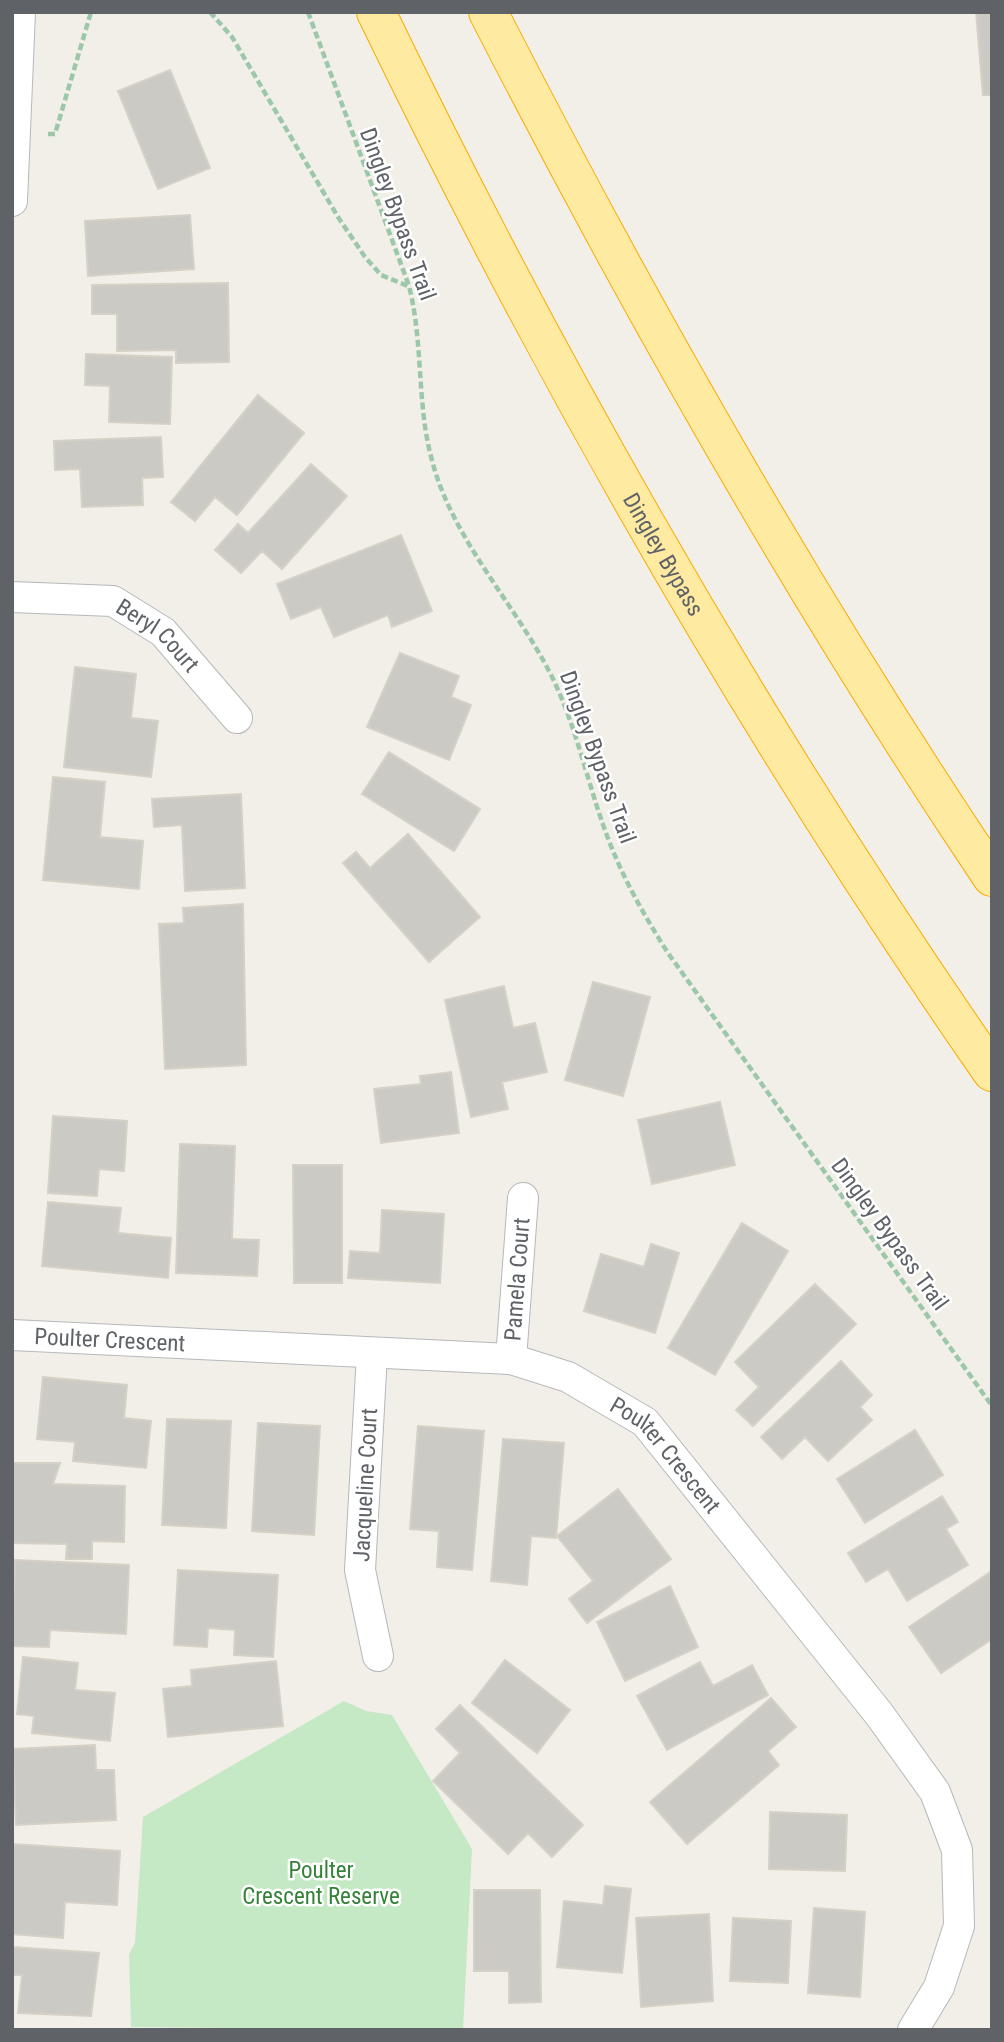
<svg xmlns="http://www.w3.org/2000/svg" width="1004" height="2042" font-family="'Roboto Condensed',sans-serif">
<rect width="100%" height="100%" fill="#f1efe8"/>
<path fill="#c5e8c5" d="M344 1701 366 1711 392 1715 472 1849 463 2030 131 2027 129 1954 135 1943 143 1817Z"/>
<path fill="#cccac5" stroke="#d6d1c6" stroke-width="2" d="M976 12H992V95H983Z
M170 70 210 168 158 189 118 91Z
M190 215 194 269 88 276 85 221Z
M228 283 229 362 176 363V350L117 351V314H92V285Z
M86 354 172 357 170 424 109 422 110 386 85 385Z
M258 395 304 433 237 515 215 497 195 521 171 502Z
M161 437 163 477 142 478 143 505 82 507 80 469 55 470 54 441Z
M311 464 347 496 282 569 262 551 241 573 215 550 238 524 248 533Z
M401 535 432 611 392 627 388 615 334 637 321 607 291 619 277 584Z
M400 653 459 676 451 697 471 705 449 760 367 727Z
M75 667 136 674 131 718 158 721 151 777 64 767Z
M389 752 480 809 454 851 362 794Z
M53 777 105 782 100 837 143 841 139 889 43 880Z
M241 794 245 888 185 891 182 825 154 827 152 799Z
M408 834 480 917 429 962 343 863 356 852 370 868Z
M243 904 246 1065 165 1069 159 924 184 923 183 908Z
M593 982 650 997 623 1096 565 1080Z
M504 986 513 1028 535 1023 547 1072 502 1082 508 1109 471 1117 445 1000Z
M451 1072 459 1133 381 1143 374 1089 421 1084 420 1076Z
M720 1102 735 1165 652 1184 638 1120Z
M53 1116 127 1121 124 1171 99 1169 97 1196 48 1193Z
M180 1144 235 1146 232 1239 259 1240 257 1276 176 1273Z
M293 1165H342V1283H294Z
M48 1202 121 1208 118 1233 171 1238 168 1278 42 1266Z
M382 1210 444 1214 440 1283 348 1278 350 1251 380 1253Z
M742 1223 788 1251 715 1375 668 1348Z
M651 1244 679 1253 655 1333 584 1311 601 1254 644 1267Z
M815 1284 856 1324 753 1426 736 1410 759 1387 735 1362Z
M841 1361 872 1395 860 1407 872 1420 828 1461 805 1437 782 1459 761 1437Z
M43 1377 127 1385 124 1418 151 1421 146 1468 73 1461 75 1442 37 1439Z
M167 1419 231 1421 226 1528 162 1525Z
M258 1423 320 1426 314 1535 252 1531Z
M418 1426 484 1431 472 1570 437 1567 439 1531 410 1529Z
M915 1430 943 1475 865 1523 837 1479Z
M503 1439 564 1443 556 1538 531 1536 527 1585 491 1581Z
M13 1463H60L53 1484 125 1486 124 1542 92 1541V1559H66L67 1544 12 1543Z
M618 1489 671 1559 587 1623 569 1599 593 1581 557 1536Z
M942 1496 958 1522 946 1529 968 1565 907 1601 888 1569 866 1582 848 1553Z
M15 1560 129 1565 126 1634 50 1630 49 1647 12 1646Z
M178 1570 278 1575 273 1657 234 1655 235 1630 208 1628 207 1647 174 1645Z
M992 1571V1639L941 1673 909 1627Z
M670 1586 698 1647 625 1681 597 1622Z
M23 1657 78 1663 75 1690 115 1693 110 1741 32 1733 34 1716 17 1714Z
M505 1660 570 1710 537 1753 472 1703Z
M276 1661 283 1726 168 1737 163 1689 192 1686 191 1670Z
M700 1662 713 1686 752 1665 768 1695 667 1750 637 1696Z
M771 1698 796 1727 768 1751 779 1765 687 1844 650 1802Z
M460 1705 583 1825 552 1857 528 1833 508 1854 433 1781 460 1753 436 1729Z
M95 1745 96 1770H114L116 1820 16 1825 13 1749Z
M770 1812 847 1815 845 1871 769 1869Z
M12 1844 120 1851 117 1905 65 1902 63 1938 12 1934Z
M605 1886 631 1889 622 1973 557 1967 564 1901 603 1905Z
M474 1890H540L541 2002 509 2003V1971H474Z
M814 1908 865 1912 860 1997 808 1993Z
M709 1914 713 2001 641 2007 636 1918Z
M733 1918 791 1921 788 1983 730 1981Z
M12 1947 99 1953 91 2016 18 2013 22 1975H12Z"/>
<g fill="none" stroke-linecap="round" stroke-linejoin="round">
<g stroke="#b5b8bc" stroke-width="32">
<g id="minor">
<path d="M12 201 20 12"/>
<path id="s1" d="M12 597 113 601 163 632 237 718"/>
<path id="s2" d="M12 1335 511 1359 568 1377 645 1422 879 1714 935 1792 957 1850 959 1926 939 1987 913 2030"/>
<path d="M372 1354 360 1570 378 1656"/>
<path id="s3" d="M511 1359 523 1198"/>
</g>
</g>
<g stroke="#f9ab00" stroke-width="40">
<g id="trunk">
<path id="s4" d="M376 12C554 380 759 737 992 1072"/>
<path d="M488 12C640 309 806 600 992 877"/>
</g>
</g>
<path stroke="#9cc7a9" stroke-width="4.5" stroke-dasharray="7 3.5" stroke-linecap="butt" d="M210 12 232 37 338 217 365 257 381 275 408 286
M308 12 409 286C424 345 416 406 433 464 454 540 513 602 549 671 577 725 587 784 609 841 624 880 645 917 668 953L992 1406
M48 134H55L91 12"/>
<use href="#minor" stroke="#fff" stroke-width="30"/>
<use href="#trunk" stroke="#feeaa1" stroke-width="38"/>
</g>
<g text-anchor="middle" stroke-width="5" stroke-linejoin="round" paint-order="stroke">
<g font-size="23" fill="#5f6368" stroke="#fff">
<text transform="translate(398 214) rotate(70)" y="8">Dingley Bypass Trail</text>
<text dy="8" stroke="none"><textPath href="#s4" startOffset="614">Dingley Bypass</textPath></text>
<text dy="8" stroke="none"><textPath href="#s1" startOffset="158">Beryl Court</textPath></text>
<text transform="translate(598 757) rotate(70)" y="8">Dingley Bypass Trail</text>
<text transform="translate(890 1234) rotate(54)" y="8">Dingley Bypass Trail</text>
<text dy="8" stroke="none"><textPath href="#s3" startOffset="80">Pamela Court</textPath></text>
<text dy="8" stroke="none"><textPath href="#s2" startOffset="98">Poulter Crescent</textPath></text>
<text dy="8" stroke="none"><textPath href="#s2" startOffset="686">Poulter Crescent</textPath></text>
<text transform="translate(365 1485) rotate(-87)" y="8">Jacqueline Court</text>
</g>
<g font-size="23" fill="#348238" stroke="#fff">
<text x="321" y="1878">Poulter<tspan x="321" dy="26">Crescent Reserve</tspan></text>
</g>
</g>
<rect width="1004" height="2042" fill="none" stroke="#5f6368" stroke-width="28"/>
</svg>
